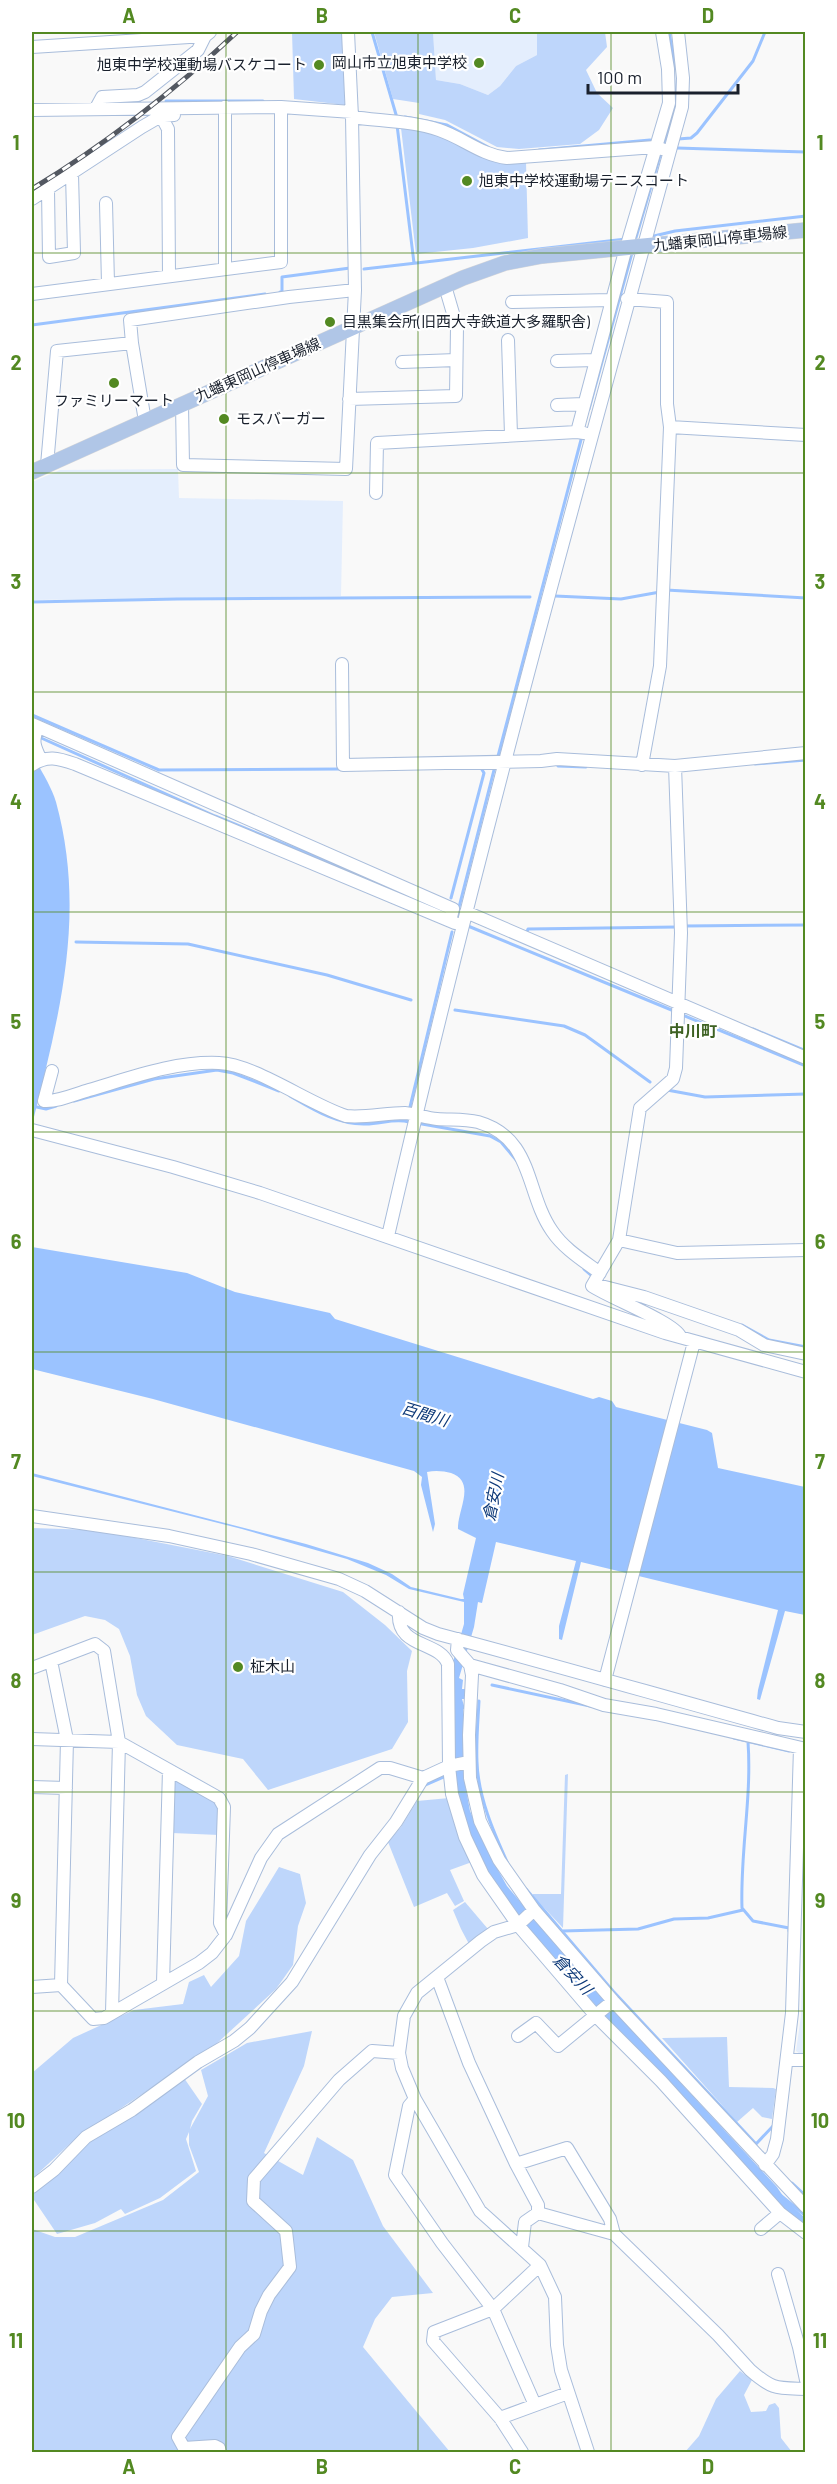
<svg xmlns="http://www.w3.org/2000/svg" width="837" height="2484" font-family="Barlow,'Noto Sans JP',sans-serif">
<rect width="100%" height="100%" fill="#f9f9f9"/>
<path fill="#e4eefd" d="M433 32H537V55L516 66 500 86 488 95 460 84 436 80Z
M178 469 179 498 343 501 341 596 32 600V482L60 470Z
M805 1835V2054H800L796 2051 801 2016Z"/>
<path fill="#bed6fb" d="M292 32H343L345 105 294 99Z
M374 32H433L436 80 460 84 488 95 500 86 516 66 537 55V32H605L607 47 586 70 597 93 613 108 599 130 580 144 519 149 497 147 445 120 419 114V103L393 99Z
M401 128H413L526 162 528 238 473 248 416 254Z
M32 1528 95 1530 228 1556 343 1592 385 1625 412 1651 407 1671 408 1722 392 1749 268 1790 243 1759 177 1745 146 1716 137 1695 130 1656 119 1629 105 1620 85 1616 32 1635Z
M568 1774 563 1928 533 1896V1894H561L565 1775Z
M178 1779 216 1801 219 1808V1835L172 1833 173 1781Z
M449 1798 472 1862 450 1870 464 1901 455 1906 447 1893 414 1907 388 1842 401 1827 417 1801Z
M279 1867 300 1874 306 1903 298 1926 293 1965 276 1989 214 2046 75 2139 32 2179V2073L73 2038 134 2010 183 2004 189 1982 204 1975 211 1987 239 1956 246 1921Z
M465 1902 488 1929 469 1944 461 1929 453 1910Z
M312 2031 304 2066 264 2153 303 2175 317 2137 353 2160 383 2226 433 2293 392 2297 375 2319 363 2347 450 2452H32V2229L55 2237H75L163 2200 199 2172 189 2145V2132L186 2139 196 2171 160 2198 125 2214 121 2209 95 2223 57 2234 32 2197V2193L55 2177 82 2147 184 2078 202 2104 192 2121 190 2129 208 2096 201 2070 247 2043Z
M727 2037 729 2087 773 2088 776 2089 772 2119 762 2117 753 2108 737 2122 662 2038Z
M740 2371 752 2380 744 2395 751 2412 766 2411 769 2405 775 2403 779 2408 781 2438 792 2452H685L699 2436 716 2399Z"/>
<path fill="#9bc3ff" d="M32 753C39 768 51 785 56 802 87 915 59 1016 32 1125Z
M32 1247 187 1273 235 1292 330 1313 335 1319 593 1399 599 1397 612 1401 616 1407 707 1430 712 1433 718 1468 805 1487V1615L785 1611 760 1700 757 1699 758 1690 778 1610 581 1562 562 1640 559 1639V1626L576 1561 496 1542 482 1603 478 1602 474 1627 459 1678 463 1680 462 1689H465V1699H462L465 1709H463V1773L470 1811 489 1854 507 1886 594 1989 777 2187 785 2199 805 2218V2227L778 2204 588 1997 535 1936 499 1892 480 1859 461 1814 453 1770 451 1669 464 1624V1602L409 1589 386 1575 347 1559 242 1529 32 1476V1473L306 1544 368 1563 392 1574 411 1587 461 1599H464L463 1594 476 1538 458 1529C457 1511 477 1482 451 1473 444 1471 435 1470 427 1472L435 1524 433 1532 421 1485 422 1477 414 1471 153 1399 32 1369Z"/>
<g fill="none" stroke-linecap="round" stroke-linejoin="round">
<path stroke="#9bc3ff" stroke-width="3" d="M372 32 397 118
M669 32 673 54 674 91
M166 101H263
M405 117 447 125 488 147
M397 125 414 263
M678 139 691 138 697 133 753 61 765 32
M663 146 674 106
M677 148 806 152
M539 150 650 140
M654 236 675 231 806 216
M635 241 661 152
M364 269 626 239
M280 292H282V277L350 268
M32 325 265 294
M589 409 632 253
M666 590 806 598
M555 596 621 599 660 592
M32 602 177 599 530 597
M32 715 159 770 342 769
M39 737 215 816 363 876
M497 760 582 436
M755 764 806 760
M558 766 586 767
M410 897 429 906
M451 898 484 773 481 768
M458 911 495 766
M468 926 674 1011
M684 926 806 925
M526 934 528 929 677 927
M76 942 188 944 327 975 411 1000
M455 1010 564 1026 585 1035 650 1082
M680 1014 806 1066
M753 1029 806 1051
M667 1090 705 1097 806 1094
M290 1096C314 1110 338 1125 366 1124 381 1124 395 1118 409 1122
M74 1101 154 1079 217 1070 233 1073 279 1091
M32 1106 46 1109 56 1106
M409 1111 452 932
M422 1124 490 1136 501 1142 517 1161
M584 1269 591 1275
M742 1325 769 1340 806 1347
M492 1685 590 1706
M479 1701C478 1721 476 1741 477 1762 478 1797 494 1833 508 1864
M734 1738 789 1751
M748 1742C752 1798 740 1852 742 1908L753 1921 789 1928V1931
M425 1785 446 1776
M526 1889 613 1991 756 2144 773 2126
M562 1931 638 1929 674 1919 708 1918 743 1910
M792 2183 806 2196
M779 2194 806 2216"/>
<g stroke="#a9bddb" stroke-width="14">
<path id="minor" d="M32 47 205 36
M96 108 102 97 138 95 145 92 198 50 205 36 210 32
M32 110 281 107 352 112
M161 116 168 129 169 276
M352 117C380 121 413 121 439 130 463 138 481 155 507 158L655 147 662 149
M48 190 49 257 74 253 72 174
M32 199 142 127 161 116 174 115
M106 203 108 283
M225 269V107
M32 294 281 262V107
M627 299 667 302V404L670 427 806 435
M512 302 612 300
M508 340 511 435
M132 343 130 320 289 297 355 290
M557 361 596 360
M402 362 456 360
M349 399 456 396 457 327 445 286
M182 404 183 465 346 469 355 290 352 117 348 32
M557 405 584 404
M577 432 624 255 669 103 668 69 662 32
M47 465 57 351 132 343 145 421
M376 493 377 443 577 432 584 433
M342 664 343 765 541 761 557 759 675 766 806 753
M32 724 453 909 450 921
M38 727C32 741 34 746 41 760
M32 765C47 755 58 758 75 764L455 923
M642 765 660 666 670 427
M675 766 681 933 676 1068 673 1079 640 1108 619 1240 592 1286C610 1298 673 1322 680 1336
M466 912 806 1058
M52 1071 44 1101C58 1102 75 1094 89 1090 130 1078 175 1061 219 1063 254 1064 309 1104 346 1116 366 1118 385 1113 405 1113 416 1114 426 1118 437 1119 451 1120 465 1119 478 1122 534 1138 525 1192 552 1231 564 1249 584 1261 600 1273
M32 1130 173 1167 260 1193 665 1333 806 1372
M388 1236C475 857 579 482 682 107L683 78 678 32
M619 1240 677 1253 806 1250
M597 1285 644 1297 739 1330 764 1345 806 1354
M32 1516 169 1536 251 1554 339 1579 365 1591 423 1628 438 1634C551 1664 665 1697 778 1728L806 1732
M399 1612C396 1649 439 1640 448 1664L449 1766 452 1794 465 1837 483 1875 518 1925 596 2016 661 2081 780 2213 806 2233
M458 1639 457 1650 470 1665 472 1675 469 1735 470 1778 480 1821 499 1860 534 1910 613 2001 806 2207
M51 1661 67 1740 61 1985 93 2019 104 2018 199 1963 212 1953 226 1935 261 1858 278 1834 380 1768H390L423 1778
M470 1665 560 1690 604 1705 656 1714 806 1749
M32 1668 95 1644 104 1651 119 1742 112 2013
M605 1680 694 1342
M32 1739 119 1742 219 1798 224 1807 220 1923 226 1935
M32 1787 66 1788
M534 1910 518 1925 494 1932 481 1941 417 1993 404 2016 399 2053 402 2068 415 2099 480 2211 540 2265 555 2297 557 2345 561 2370 588 2452
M437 1977 469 2063 516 2164 538 2205V2213
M163 1983 169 1770
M32 1987 61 1985
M518 2036 536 2023 558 2046 613 2001
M787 2060H806
M415 2099 409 2106 395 2175 442 2243 493 2309 535 2405
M516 2164 567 2148 610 2219 614 2234
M765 2165 773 2154 777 2139 792 2013 800 1748
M32 2187 54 2170 86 2137 132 2110 198 2062 234 2041 250 2028 292 1982 370 1855 396 1822 423 1778 449 1766 469 1762
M538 2213 614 2234 718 2335 750 2370C773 2390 776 2388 806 2389
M761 2229 780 2213
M522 2247 525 2222 538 2213
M778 2274 799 2347 806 2380
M500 2418 568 2393
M220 2452 219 2448 215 2446 184 2448 178 2437 240 2347 254 2334 261 2311 269 2295 290 2267 286 2231 253 2201 254 2179 339 2080 372 2051 399 2053
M522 2452 500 2418 433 2341 434 2332 493 2309 540 2265"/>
</g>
<g stroke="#d6d7d9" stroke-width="16">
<path id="major" d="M32 472 463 278 505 263 542 256 806 230"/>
</g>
<use href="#minor" stroke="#fff" stroke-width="12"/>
<use href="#major" stroke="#b0c6e7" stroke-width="15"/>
<g stroke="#535861" stroke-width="5">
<path id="rail" d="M32 189C106 144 174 91 237 32"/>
</g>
<use href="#rail" stroke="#fff" stroke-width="3" stroke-dasharray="9" stroke-linecap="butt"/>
</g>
<path fill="none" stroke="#538922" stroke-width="1.5" stroke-opacity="0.55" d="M226 32V2452M418 32V2452M611 32V2452M32 253H806M32 473H806M32 692H806M32 912H806M32 1132H806M32 1352H806M32 1572H806M32 1792H806M32 2011H806M32 2231H806"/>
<g fill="#538922" stroke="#fff" stroke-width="2">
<circle cx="479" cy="63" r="6"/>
<circle cx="319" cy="65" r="6"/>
<circle cx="467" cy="181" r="6"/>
<circle cx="330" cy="322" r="6"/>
<circle cx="114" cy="383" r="6"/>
<circle cx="224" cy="419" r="6"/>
<circle cx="238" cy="1667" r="6"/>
</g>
<g text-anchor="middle" stroke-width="4.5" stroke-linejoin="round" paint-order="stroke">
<g font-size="15" fill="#1a212d" stroke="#fff" text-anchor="start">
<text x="467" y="68" text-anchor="end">岡山市立旭東中学校</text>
<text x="307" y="70" text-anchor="end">旭東中学校運動場バスケコート</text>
<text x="479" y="186">旭東中学校運動場テニスコート</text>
<text x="342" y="327">目黒集会所(旧西大寺鉄道大多羅駅舎)</text>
<text x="114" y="406" text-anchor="middle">ファミリーマート</text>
<text x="236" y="424">モスバーガー</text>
<text x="250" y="1672">柾木山</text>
</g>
<g font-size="15" fill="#1a212d" stroke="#fff">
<text transform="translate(720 239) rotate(-6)" y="5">九蟠東岡山停車場線</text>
<text transform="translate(258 370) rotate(-24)" y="5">九蟠東岡山停車場線</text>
</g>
<g font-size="16" font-weight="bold" fill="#3d6122" stroke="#fff">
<text x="693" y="1037">中川町</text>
</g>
<g font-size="16" font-style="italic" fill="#0c3878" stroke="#fff">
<text transform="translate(425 1414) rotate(17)" y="6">百間川</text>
<text transform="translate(493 1497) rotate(-79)" y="6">倉安川</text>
<text transform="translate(573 1974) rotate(47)" y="6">倉安川</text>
</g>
</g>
<rect width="837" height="2484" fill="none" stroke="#ffffff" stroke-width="66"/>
<path d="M588 84v9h150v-9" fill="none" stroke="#1a212d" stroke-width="3"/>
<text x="597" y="84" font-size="18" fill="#1a212d" stroke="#ffffff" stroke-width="4.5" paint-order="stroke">100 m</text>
<rect x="33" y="33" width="771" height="2418" fill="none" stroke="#538922" stroke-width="2"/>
<g font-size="20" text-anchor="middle" font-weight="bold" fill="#538922">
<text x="129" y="23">A</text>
<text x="322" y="23">B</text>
<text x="515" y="23">C</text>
<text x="708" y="23">D</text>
<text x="16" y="150">1</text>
<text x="820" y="150">1</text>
<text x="16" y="370">2</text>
<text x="820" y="370">2</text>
<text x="16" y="589">3</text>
<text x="820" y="589">3</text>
<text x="16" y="809">4</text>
<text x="820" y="809">4</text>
<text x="16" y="1029">5</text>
<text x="820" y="1029">5</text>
<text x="16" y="1249">6</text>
<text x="820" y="1249">6</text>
<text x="16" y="1469">7</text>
<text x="820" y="1469">7</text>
<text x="16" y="1688">8</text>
<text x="820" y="1688">8</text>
<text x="16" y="1908">9</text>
<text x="820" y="1908">9</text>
<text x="16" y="2128">10</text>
<text x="820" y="2128">10</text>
<text x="16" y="2348">11</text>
<text x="820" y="2348">11</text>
<text x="129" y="2474">A</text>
<text x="322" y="2474">B</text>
<text x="515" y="2474">C</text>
<text x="708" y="2474">D</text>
</g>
</svg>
